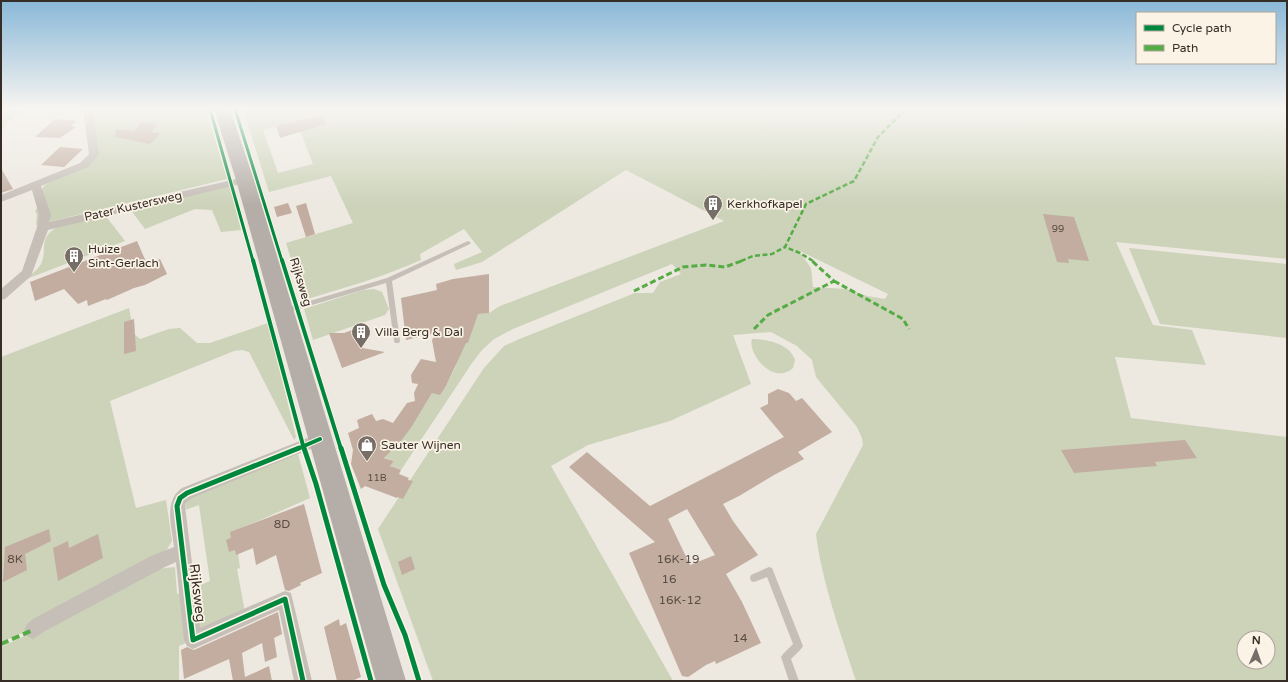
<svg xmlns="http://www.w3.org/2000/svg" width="1288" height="682" font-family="'Varela Round',sans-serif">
<rect width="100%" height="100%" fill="#ede8e0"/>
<path fill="#ccd3b9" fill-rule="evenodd" d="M1 109H15L19 111 1 130V118L4 115H1Z
M91 109H206L227 179 36 225 37 215 35 210 47 205 41 190 45 185 92 159Z
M243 109H1287V259L1116 242 1153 325 1192 330 1206 365 1115 357 1131 418 1287 437V681H856C841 634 822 583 816 534L863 445 862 438 857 427 816 377 812 360 797 346 771 332 733 335 751 384 670 421 588 445 551 466 673 681H433L378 529 484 368 504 346 517 340 635 293H653L660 282 681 274 672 264 513 329 494 339 482 350 472 363 401 470 390 466 394 461 384 457 401 441 411 428 432 393 445 388 455 368 462 342 468 343 472 331 466 330 459 315 489 313 500 306 724 221 626 170 482 262 456 270 454 264 482 252 464 229 420 254 421 260C383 277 344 288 304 300L286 243 353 223 331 176 269 192ZM296 121 313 164 278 173 263 130ZM799 251H800L888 294 885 299 867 296 847 289 813 287 811 268ZM1244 638H1268V662H1244Z
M224 187H230L241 230 221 232 212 210 195 209 145 229 130 209Z
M105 215 125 241 24 280C29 276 38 270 41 264 48 248 38 239 56 228Z
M1129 248 1287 264V338L1160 324Z
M374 289 382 292 389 309 385 315 313 340 304 309 363 290Z
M129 308 134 334 140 339 169 329 180 328 197 343H210L268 323 296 437 294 440 249 352 242 350 234 351 110 401 136 508 166 500 172 541 166 551 32 629 1 642V357Z
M752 339C768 339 790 344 795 360L793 368C774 386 747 354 752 339Z
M298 454 310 498 235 531 240 568 237 569 245 612 197 634 191 589 210 581 199 505 185 510 186 503 194 496Z
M175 567 177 594 181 593 186 643 179 646V681H1V647L33 632 147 570Z"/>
<path fill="#c2ada0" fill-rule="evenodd" d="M323 115 326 124 280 138 276 126Z
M55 119 77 121 71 126 76 127 60 138 35 137Z
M141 122 157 123 155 126H157L151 132 161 133 150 144 115 137 116 129 134 131Z
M60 147 83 149 64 167 41 165Z
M1 168 13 189 1 193Z
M288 203 292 213 277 217 274 207Z
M306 203 315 234 306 237 296 206Z
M1043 214 1074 217 1089 261 1068 259 1069 263 1057 262Z
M137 241 147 264 160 259 167 274 145 285 134 288 107 300 106 299 88 306 87 300 78 304 64 289 35 301 30 282Z
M489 274V313L478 314 468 343H466L446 386 440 395 432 393 411 428 401 441 384 458 394 461 390 466 401 470 399 474 409 478 408 480 413 481 403 499 397 497V498L365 486 361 489 351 464 353 450 348 433 359 428 357 420 372 414 376 421 383 419 393 423 407 403 415 401 414 393 418 384 412 383 411 375 421 359 436 362 432 340 436 333 406 340 401 298 437 290 436 284 453 279Z
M134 319 136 351 124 354V322Z
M355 329 362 348 385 352 342 368 329 333H344Z
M778 389 789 393 796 401 802 398 832 432 798 452 804 459 774 475 739 496 723 504 733 521 758 555 726 574 742 602 761 643 716 664 715 661 706 665 688 677 682 676 629 553 655 542 569 467 587 452 650 506 784 437 760 408 768 404V394ZM687 509 715 555 690 565 668 519Z
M1185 440 1197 458 1155 462 1157 466 1132 468 1074 473 1061 450Z
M304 504 322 573 300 583 301 585 289 591 285 590 276 555 256 565 253 548 236 555 235 550 229 552 226 540 231 538 230 532Z
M49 529 51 541 25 554 27 570 3 582 5 547Z
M98 534 103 558 58 581 53 548 68 541 69 548Z
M411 556 415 569 402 575 398 562Z
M278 612 282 634 274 638 277 657 265 662 262 643 242 653 245 677 269 666 272 681H233L229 659 184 679 181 650 187 647 194 650Z
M339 619 340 626 346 623 361 677 352 681H337L324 627Z"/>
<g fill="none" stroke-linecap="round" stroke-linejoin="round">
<path fill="#c6bfb8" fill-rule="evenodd" d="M468 241 471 243 470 244 392 281 400 341 399 343H395L394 341 386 283 285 313 282 311 283 309 387 278Z
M769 567 772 568 803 646 801 649 791 659 799 681H789L781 657 783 654 793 644 767 577 754 582 751 581 750 578 751 575Z"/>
<path fill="#c6bfb8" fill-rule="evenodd" d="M83 109H93L99 155 88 167 41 186 51 215 49 222 245 177 250 180 245 183 48 230 31 276 5 299 1 300V289L22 271 37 227 39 215 32 190 1 202V195L80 163 89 154Z
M320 433 325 435 327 439 325 443 192 498 186 503 185 506 200 628 285 591 291 593 312 681H294L279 610 193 649 187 646 184 640 176 562 163 568 45 631 33 639 27 636 24 630 27 624 33 619 151 556 174 547C172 527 163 501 182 488Z"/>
<path fill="#b5aea8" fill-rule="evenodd" d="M214 109H230L254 180 406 681H376L236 180Z"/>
<path stroke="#55ab44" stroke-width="2.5" stroke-dasharray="5 2.5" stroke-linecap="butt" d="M741 261 753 256 772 254 785 247
M813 261 800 253 785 247 806 204 854 181 878 137 906 109"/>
<path stroke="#55ab44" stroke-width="3" stroke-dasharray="6 3" stroke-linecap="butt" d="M834 281 903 319 909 329
M634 291 683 267 706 265 725 267 744 260
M754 329 768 315 834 281 811 260"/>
<path stroke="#55ab44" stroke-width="4" stroke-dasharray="8 4" stroke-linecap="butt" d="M1 644 33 630"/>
<g stroke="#faf3e6" stroke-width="5">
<path id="cycleway-far2" d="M210 109 253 261
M235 109 282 261"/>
</g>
<g stroke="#faf3e6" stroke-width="6">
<path id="cycleway-far1" d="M253 260 304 449
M282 260 341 449
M297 449 320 439"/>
</g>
<g stroke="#faf3e6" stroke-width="8">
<path id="cycleway" d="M299 448 187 493 180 498 177 506 193 640 285 599 303 681
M304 448 316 484 371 681
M341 448 384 585 405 635 419 681"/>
</g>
<use href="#cycleway-far2" stroke="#00873e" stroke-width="3"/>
<use href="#cycleway-far1" stroke="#00873e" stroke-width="4"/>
<use href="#cycleway" stroke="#00873e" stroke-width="5"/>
</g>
<linearGradient id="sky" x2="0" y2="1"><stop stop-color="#89b8d8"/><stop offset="0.53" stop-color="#f7f5f1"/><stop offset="1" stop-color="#f7f5f1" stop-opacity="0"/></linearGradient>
<rect width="1288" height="205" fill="url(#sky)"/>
<defs>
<g id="building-pin" transform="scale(1)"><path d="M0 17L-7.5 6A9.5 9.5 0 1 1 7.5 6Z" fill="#776e68" stroke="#faf3e6"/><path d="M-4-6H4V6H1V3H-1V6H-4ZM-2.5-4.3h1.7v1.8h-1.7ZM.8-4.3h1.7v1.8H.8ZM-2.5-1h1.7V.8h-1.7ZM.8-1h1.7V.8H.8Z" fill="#fff"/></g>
<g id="shop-pin" transform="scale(1)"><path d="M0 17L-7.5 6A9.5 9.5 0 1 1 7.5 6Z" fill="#776e68" stroke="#faf3e6"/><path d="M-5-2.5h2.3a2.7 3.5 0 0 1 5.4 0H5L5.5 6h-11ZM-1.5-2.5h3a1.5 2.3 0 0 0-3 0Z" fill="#fff"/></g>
</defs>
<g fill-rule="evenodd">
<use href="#building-pin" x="713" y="204"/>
<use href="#building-pin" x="74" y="256"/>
<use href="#building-pin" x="361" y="332"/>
<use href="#shop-pin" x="367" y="445"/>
</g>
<g text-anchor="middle" stroke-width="3.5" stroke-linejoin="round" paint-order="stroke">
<g font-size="10" fill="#5a4d45">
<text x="1058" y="232">99</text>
<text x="377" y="481">11B</text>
</g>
<g font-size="12" fill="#372d27" stroke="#faf3e6" text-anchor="start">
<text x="727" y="208">Kerkhofkapel</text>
<text x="88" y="253">Huize<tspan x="88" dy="14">Sint-Gerlach</tspan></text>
<text x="375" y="336">Villa Berg &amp; Dal</text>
<text x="381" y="449">Sauter Wijnen</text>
</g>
<g font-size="12" fill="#372d27" stroke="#faf3e6">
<text transform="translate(133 206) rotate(-13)" y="4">Pater Kustersweg</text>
<text transform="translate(301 282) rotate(73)" y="4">Rijksweg</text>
</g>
<g font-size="12" fill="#5a4d45">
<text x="282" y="528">8D</text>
<text x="15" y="563">8K</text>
<text x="678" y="563">16K-19</text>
<text x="669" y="583">16</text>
<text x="680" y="604">16K-12</text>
<text x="740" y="642">14</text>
</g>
<g font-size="14" fill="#372d27" stroke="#faf3e6">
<text transform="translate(198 593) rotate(83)" y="5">Rijksweg</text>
</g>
</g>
<rect width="1288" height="682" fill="none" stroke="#372d27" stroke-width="4"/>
<rect x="1136" y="12" width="140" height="52" fill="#faf3e6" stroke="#aca49a"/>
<rect x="1144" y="25" width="20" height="6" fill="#00873e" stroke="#aca49a"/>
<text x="1172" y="32" font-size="12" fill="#372d27">Cycle path</text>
<rect x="1144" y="45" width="20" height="6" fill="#55ab44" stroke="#aca49a"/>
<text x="1172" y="52" font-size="12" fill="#372d27">Path</text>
<g transform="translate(1256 650) rotate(2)"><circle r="19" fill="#faf3e6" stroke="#aca49a"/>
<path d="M0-3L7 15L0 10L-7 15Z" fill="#776e68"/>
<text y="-6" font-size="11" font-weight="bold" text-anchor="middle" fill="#372d27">N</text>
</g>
</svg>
